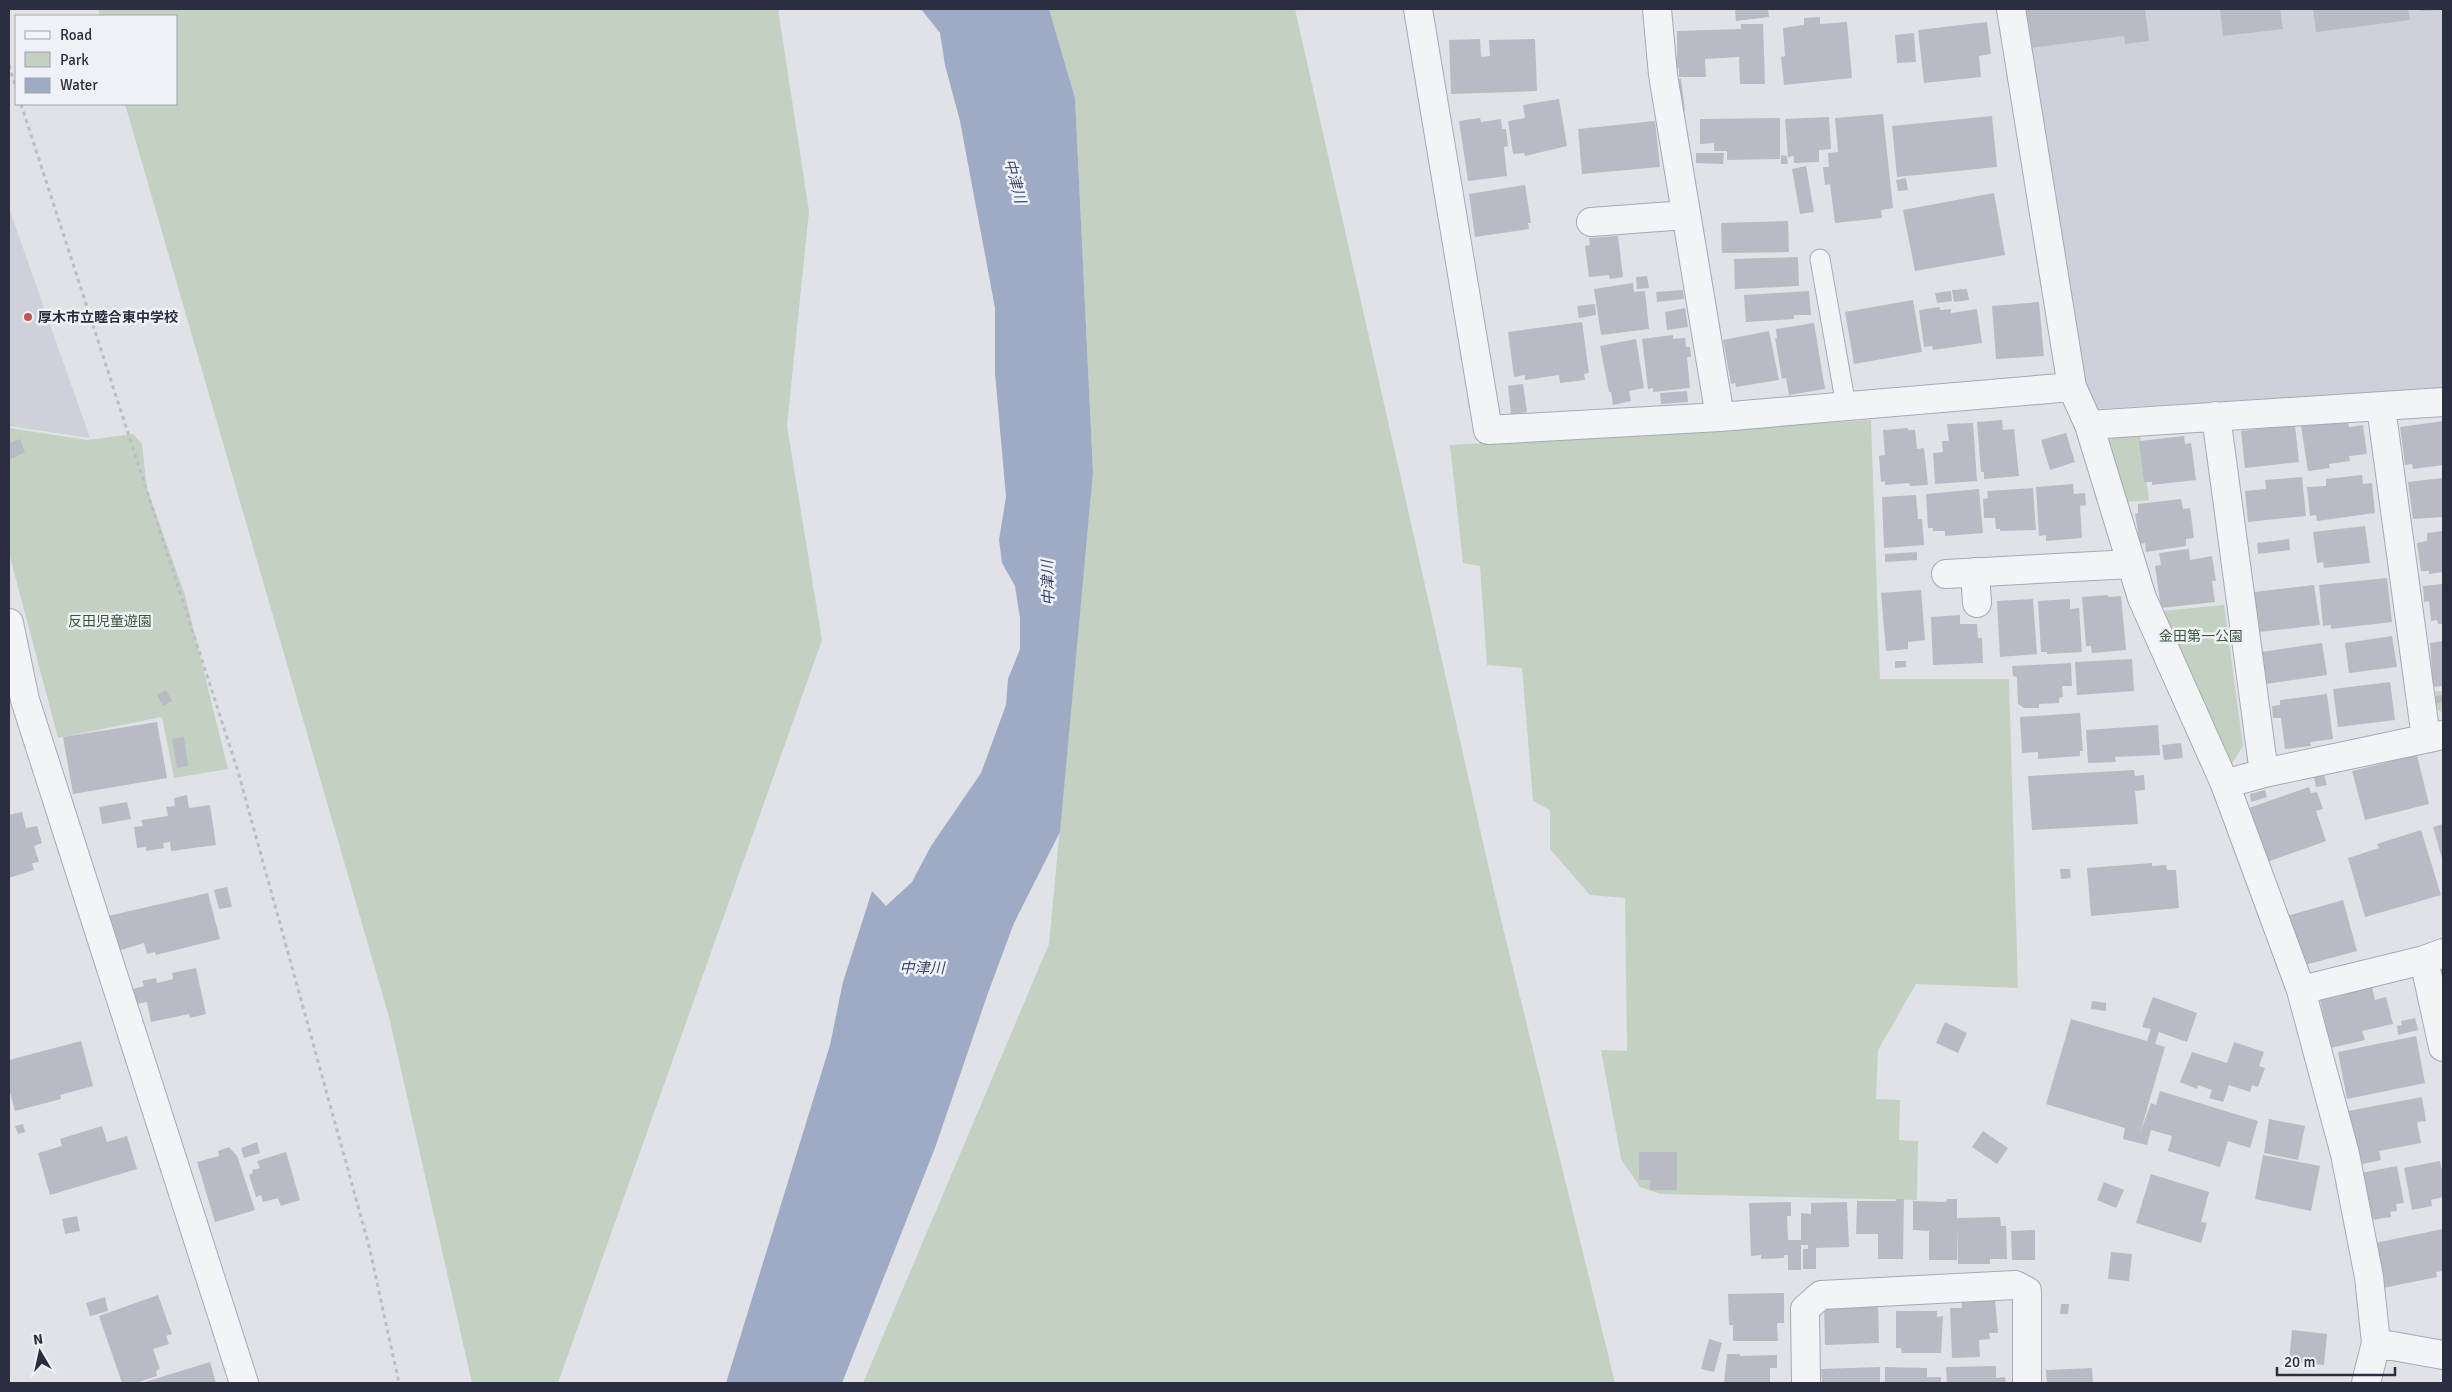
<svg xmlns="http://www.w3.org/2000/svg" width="2452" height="1392" font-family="Signika,'Noto Sans JP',sans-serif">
<rect width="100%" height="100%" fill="#e1e2e8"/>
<path fill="#cfd1da" d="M2023 9H2443V388L2097 409 2081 382Z
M9 208 90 438 9 426Z"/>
<path fill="#c3d1c3" d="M98 9H778L809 211 787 426 822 640 558 1383H472L389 1017 125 104H176V16H100Z
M1049 9H1295L1494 891 1615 1383H863L1049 944 1093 472 1075 98Z
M1871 420 1880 679H2009L2018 988 1916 984 1878 1050 1876 1099 1900 1100 1899 1140 1918 1141 1917 1200 1660 1194 1640 1187 1621 1159 1601 1050 1627 1051 1625 898 1590 895 1550 849V810L1533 801 1522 668 1487 665 1480 566 1463 563 1450 445Z
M9 428 87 440 133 434 142 444 147 489 185 595 228 769 174 778 162 717 58 738 9 553Z
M2140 433 2149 500 2126 502 2108 442 2112 435Z
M2224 605 2243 746 2233 762 2226 764 2161 611Z
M2443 691V713L2434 707 2431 692Z"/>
<path fill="#9faac4" d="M921 9H1049L1075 98 1093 472 1060 832 1014 923 988 993 935 1148 842 1383H726L830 1045 843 982 872 891 886 906 912 882 931 846 981 773 1006 705 1008 679 1020 649V618L1015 586 1002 563 999 540 1006 497 995 373V308L960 121 945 65 940 33Z"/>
<path fill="#b8bbc4" d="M1735 9H1768L1769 17 1736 21Z
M2025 9H2145L2149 41 2125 44 2124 36 2030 48Z
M2220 9H2280L2283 29 2223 36Z
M2313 9H2408L2410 20 2316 32Z
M2420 9H2441V10L2420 11Z
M1820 17V24L1847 22 1852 78 1784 85 1781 57 1785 56 1783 28 1804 25V18Z
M1987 22 1991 54 1979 56 1981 77 1924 83 1918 30Z
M1741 24H1763L1765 84H1740L1739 57 1705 59 1706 77H1679V68H1675V57H1677V31L1741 29Z
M1914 33 1916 62 1897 63 1895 35Z
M1480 39 1481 57 1490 56 1489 40 1535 39 1537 91 1451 94 1449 40Z
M1681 79 1685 111 1671 114 1667 81Z
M1559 99 1567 146 1525 156 1524 153 1513 154 1508 121 1525 118 1523 105Z
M1883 114 1893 208 1881 210 1882 218 1835 223 1830 184 1825 185 1823 167H1829L1828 153 1838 152 1835 118Z
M1992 116 1997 167 1897 177 1892 126Z
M1829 117 1831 149 1819 150V162L1794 163V156L1788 157 1785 119Z
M1480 118 1481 122 1501 119 1502 129H1506L1508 146 1504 147 1507 176 1468 181 1459 121Z
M1780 118V159L1727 160V151H1714V143L1700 144V119Z
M1655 121 1660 167 1582 174 1578 129Z
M1696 153H1724L1723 164 1696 163Z
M1781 155 1787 156 1788 164H1781Z
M1806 166 1814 212 1800 214 1792 169Z
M1906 178 1908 190 1898 191 1896 180Z
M1525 185 1531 223H1528L1529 229 1475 237 1469 194Z
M1994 193 2005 255 1915 271 1903 210Z
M1788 221 1789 252 1722 253 1721 223Z
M1618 236 1623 277 1610 279 1609 275 1589 277 1585 246 1590 245 1589 238Z
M1798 257 1799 286 1735 289 1734 259Z
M1647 276 1649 288 1637 289 1636 277Z
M1633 283 1634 292 1645 291 1649 329 1601 335 1594 289Z
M1967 289 1969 300 1954 302 1952 290Z
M1683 290 1684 299 1657 302 1656 292Z
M1809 291 1811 315H1794V319L1746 322 1744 295Z
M1951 291 1952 301 1937 303 1935 293Z
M1913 300 1922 352 1854 364 1845 312Z
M2039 302 2044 356 1996 359 1992 306Z
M1595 304 1596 315 1579 318 1577 306Z
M1940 307V310L1951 309V313L1977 309 1982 343 1933 350 1932 346 1924 347 1919 310Z
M1685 308 1688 327 1667 330 1665 312Z
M1582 322 1589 373 1584 374 1585 380 1560 383 1559 375 1525 380V375L1514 377 1508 332Z
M1814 323 1825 389 1789 395 1786 378 1782 379 1775 338H1777L1776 329Z
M1769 331 1779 380 1736 387 1735 383 1731 384 1723 340Z
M1673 335V339L1685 338 1686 347H1690L1691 357H1687L1690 388 1653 392V388L1648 389 1642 339Z
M1636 339 1644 388 1629 391 1631 401 1613 405 1611 392H1609L1600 346Z
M1523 384 1527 412 1511 414 1508 386Z
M1687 391 1688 402 1661 404 1660 393Z
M2002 420 2003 430 2014 429 2019 476 1984 479V472H1981L1977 422Z
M2443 421V465L2413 469 2412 464 2405 465 2400 427Z
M2348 422 2349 427 2363 425 2367 454 2349 456 2350 461 2329 464 2330 468 2308 471 2301 426Z
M1973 423 1977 481 1935 484 1933 453 1943 452 1942 441H1949L1947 424Z
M2295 425 2299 462 2245 468 2241 431Z
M1908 428V430H1915L1917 449 1924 448 1928 485 1910 486 1909 483 1885 485V481L1881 482 1879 456 1885 455 1883 430Z
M2066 433 2075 462 2050 470 2041 440Z
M2184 436 2185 444 2191 443 2196 480 2152 485V482H2144L2139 441Z
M20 439 25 452 9 460V443Z
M2362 475 2363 484 2372 483 2375 513 2317 521 2316 515 2310 516 2307 487 2326 486V479Z
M2302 477 2306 516 2248 522 2245 491 2266 489 2265 480Z
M2443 478V517L2413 519 2408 482Z
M2073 484 2074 494 2085 493 2086 505 2080 506 2082 538 2046 541V535L2039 536 2036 487Z
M2033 488 2036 530 2000 531V529H1996L1995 518H1984L1983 499 1988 498 1987 491Z
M1979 489 1983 533 1945 536V531H1933V528H1928L1926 494Z
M1916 495 1918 519H1922L1924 545 1884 548 1882 497Z
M2181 499 2183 509 2190 508 2194 538 2186 539V546L2146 552 2145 543 2140 544 2135 514 2138 513V504Z
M2365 526 2370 563 2324 568 2323 562 2317 563 2313 532Z
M2443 531V572L2429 574V571H2421L2417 543 2427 541V533Z
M2289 539 2290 550 2258 554 2257 543Z
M2189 549 2190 560 2212 556 2216 581H2212L2215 602 2161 608 2155 566 2161 565 2159 553Z
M1917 552V560L1885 562V554Z
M2387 578 2392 622 2331 629V625L2323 626 2319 585Z
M2443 584V624H2438L2437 620 2431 621 2429 601 2424 602 2423 586Z
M2314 585 2320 625 2259 632 2254 592Z
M1921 590 1925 640 1908 642V649L1886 651 1881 593Z
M2108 595V597L2121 596 2126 650 2092 653 2091 646H2086L2082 597Z
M2033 599 2037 654 2000 657 1997 601Z
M2070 599V609L2079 608 2082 652 2047 654V652H2041L2038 601Z
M1960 615V624H1977L1978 638H1982L1983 663 1933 665 1931 617Z
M2392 636 2397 667 2349 673 2345 643Z
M2443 641V686L2433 687 2430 643Z
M2322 643 2327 675 2266 684 2261 652Z
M2132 659 2134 691 2077 695 2075 662Z
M1895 661H1906V667L1895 668Z
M2071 663 2072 686H2062L2063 697 2059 698V703L2039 704V708H2024L2018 704 2017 677 2013 676 2012 666Z
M2390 682 2395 720 2338 727 2333 689Z
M166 690 172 701 163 706 157 695Z
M2327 694 2333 739 2310 742 2311 746 2285 749 2281 718H2273L2272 706 2280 705V700Z
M2443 695V702L2434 704 2432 697Z
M2080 713 2083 751H2080V756L2038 759V752L2022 753 2020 717Z
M157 722 167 778 73 794 63 737Z
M2158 725 2160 755 2115 757 2116 762 2088 763 2086 730Z
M184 737 188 766 177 768 172 739Z
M2181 743 2183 758 2164 760 2162 745Z
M2417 755 2429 804 2365 820 2352 771Z
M2134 770 2135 776 2144 775 2145 790 2135 791 2138 824 2032 830 2028 776Z
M2324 775 2327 785 2316 787 2314 777Z
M2309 787 2311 793 2317 792 2323 809 2316 811 2326 841 2267 862 2249 808Z
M2265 790 2267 797 2251 802 2250 794Z
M187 795 189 808 210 805 216 845 171 851 170 842 163 843 164 848 146 851V847L137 848 134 827 143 826 141 820 168 816 166 807 175 806 174 798Z
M127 802 131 819 102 824 99 807Z
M22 812 26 828 37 826 42 843 34 846 39 862 32 863 34 870 9 878V815Z
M2443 824V862L2433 827Z
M2421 830 2441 895 2365 917 2348 858 2379 848 2377 844Z
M2152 863V866L2166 865 2167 870H2176L2179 908 2091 916 2087 868Z
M2060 869H2070L2071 878 2061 879Z
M227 887 232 907 219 909 214 890Z
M208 893 220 939 156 955 155 952 147 954 144 943 118 951 108 916Z
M2343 900 2357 951 2305 965 2299 944 2296 945 2287 916Z
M196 968 206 1014 190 1018 189 1014 151 1022 147 1002 136 1004 133 989 144 986 142 981 156 978 157 983 173 979 172 973Z
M2371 983 2375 1000 2386 997 2393 1024 2362 1031 2365 1040 2331 1048 2320 1000 2341 996 2340 990Z
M2153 997 2197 1013 2187 1042 2159 1032 2155 1044 2165 1047 2140 1133 2151 1103 2156 1105 2160 1091 2258 1121 2250 1148 2228 1141 2220 1167 2168 1151 2172 1136 2151 1130 2147 1145 2123 1139 2125 1128 2046 1104 2071 1019 2147 1041 2151 1029 2142 1027Z
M2092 1001 2106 1003V1011L2091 1009Z
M2415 1018 2418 1030 2398 1035 2397 1026 2402 1025 2401 1021Z
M1945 1022 1967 1033 1958 1053 1936 1043Z
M2416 1036 2425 1083 2347 1099 2338 1052Z
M81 1041 93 1086 60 1095 61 1099 15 1111 9 1089V1060Z
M2234 1042 2264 1052 2259 1066 2265 1068 2258 1087 2252 1085 2250 1092 2229 1085 2223 1102 2209 1098 2212 1090 2198 1085 2197 1089 2180 1082 2192 1052 2227 1063Z
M2422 1097 2426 1121 2417 1122 2421 1143 2379 1151 2381 1160 2358 1165 2348 1111Z
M2269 1119 2305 1126 2298 1160 2264 1153Z
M23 1124 25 1132 18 1134 15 1126Z
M102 1126 107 1142 127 1136 137 1169 50 1195 38 1153 62 1146 60 1139Z
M1983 1131 2008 1148 1997 1164 1972 1147Z
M257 1142 260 1153 244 1158 241 1148Z
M229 1147 237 1156 255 1210 215 1222 197 1162 219 1156 218 1151Z
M286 1152 300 1200 281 1206 278 1198 263 1202 261 1195 256 1197 249 1175 253 1173 252 1170 260 1168 257 1161Z
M1639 1152H1677V1190H1650L1651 1180H1639Z
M2263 1155 2320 1166 2311 1211 2255 1199Z
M2440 1161 2443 1174V1197L2431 1200 2432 1206 2412 1210 2404 1168Z
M2397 1166 2404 1203 2396 1204 2397 1211 2390 1212 2391 1217 2372 1220 2370 1208 2367 1209 2361 1173Z
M2151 1174 2209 1192 2201 1222 2207 1223 2201 1243 2136 1223Z
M2104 1182 2124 1190 2116 1208 2097 1200Z
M1896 1199H1904L1903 1259H1878V1234H1856L1857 1201H1896Z
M1947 1199H1957V1218L2000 1217 2001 1226H2006L2007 1259H1990V1264H1958L1957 1228V1260H1929V1231L1913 1230V1201L1946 1202Z
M1791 1202V1216H1787L1788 1240H1801V1213L1811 1214V1203L1847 1202 1849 1247 1816 1248V1269H1803V1249H1808V1245H1801V1270H1788V1255H1784V1258L1761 1259V1255L1751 1256 1749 1203Z
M77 1216 80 1231 65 1234 62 1219Z
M2443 1229V1271L2436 1272 2437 1277 2383 1288 2375 1243Z
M2035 1230V1260H2012L2011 1231Z
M2111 1252 2132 1254 2129 1281 2108 1279Z
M1784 1293V1323H1777L1778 1341H1733V1325H1729L1728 1294Z
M158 1295 172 1334 166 1336 169 1344 153 1349 160 1369 156 1371 157 1376 136 1383H122L99 1316Z
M105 1297 108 1311 90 1316 86 1303Z
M1995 1300 1998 1333H1989L1990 1339 1979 1340 1980 1357 1952 1358 1950 1308H1962V1302Z
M2061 1304H2069L2068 1314H2060Z
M1878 1306 1879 1343 1825 1345 1824 1308Z
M1896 1311H1937V1317L1943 1316 1941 1353H1902L1901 1348H1896Z
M2292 1330 2327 1334 2324 1365 2289 1362Z
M1709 1339 1722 1343 1714 1372 1701 1369Z
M1727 1354H1740V1356L1777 1355V1368H1770V1383H1724Z
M210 1362 216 1383H145V1382Z
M1996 1366V1378L2005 1377 2006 1383H1947L1946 1367Z
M1880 1367V1383H1822L1821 1369Z
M1885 1367 1927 1368V1377H1941V1383H1885Z
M2092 1368 2093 1383H2047L2046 1370Z"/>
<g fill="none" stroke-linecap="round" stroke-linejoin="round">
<g stroke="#a7a8b2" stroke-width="21">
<path id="lane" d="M1820 259 1846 406"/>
</g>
<g stroke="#a7a8b2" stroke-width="30">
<path id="street" d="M1418 9 1488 430 1720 417 2072 387
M1657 9 1663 75 1720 417
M2011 9 2072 387 2089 425 2142 598 2225 784 2301 990 2345 1154 2369 1277 2376 1343 2366 1383
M1591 222 1686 215
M2381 407 2426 738
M2216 416 2264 773
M2089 425 2443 402
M1975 572 1977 603
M1946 574 2131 564
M9 623 25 700 244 1383
M2225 784 2264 773 2443 735
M2443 953 2424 960 2443 1047
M2301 990 2424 960
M2376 1343 2443 1355
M1806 1383 1805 1309 1821 1295 2015 1285 2027 1291V1383"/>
</g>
<path stroke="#bbbdc3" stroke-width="3" stroke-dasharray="4 4" stroke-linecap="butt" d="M9 65 16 88
M21 104 237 768 369 1246 399 1383"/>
<use href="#lane" stroke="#f3f4f7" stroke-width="19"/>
<use href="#street" stroke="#f3f4f7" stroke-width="28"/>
</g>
<circle fill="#c15752" stroke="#f0f1f6" stroke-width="2" cx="28" cy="317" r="5"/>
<g text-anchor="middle" stroke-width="5" stroke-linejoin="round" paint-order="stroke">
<g font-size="14" font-weight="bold" fill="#2b2e3e" stroke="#f0f1f6" text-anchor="start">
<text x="38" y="322">厚木市立睦合東中学校</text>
</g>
<g font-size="14" fill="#39583a" stroke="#f0f1f6">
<text x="110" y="626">反田児童遊園</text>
<text x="2201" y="641">金田第一公園</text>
</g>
<g font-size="15" font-style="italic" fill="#39466e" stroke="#f0f1f6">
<text transform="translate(1015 181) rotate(75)" y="5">中津川</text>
<text transform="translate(1048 583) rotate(-92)" y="5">中津川</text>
<text x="922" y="973">中津川</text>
</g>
</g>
<rect width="2452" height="1392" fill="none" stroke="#2b2e3e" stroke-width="20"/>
<rect x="15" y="15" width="162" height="90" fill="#f0f1f6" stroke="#a1a3ac"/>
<rect x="25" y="31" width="25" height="8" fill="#f3f4f7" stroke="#a1a3ac"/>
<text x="60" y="40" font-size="15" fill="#2b2e3e">Road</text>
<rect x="25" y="52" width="25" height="15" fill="#c3d1c3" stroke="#a1a3ac"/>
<text x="60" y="65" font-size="15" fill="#2b2e3e">Park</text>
<rect x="25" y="78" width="25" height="15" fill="#9faac4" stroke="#a1a3ac"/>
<text x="60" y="90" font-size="15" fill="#2b2e3e">Water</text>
<g transform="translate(40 1352) rotate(351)" stroke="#f0f1f6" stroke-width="4" paint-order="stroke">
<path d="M0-4L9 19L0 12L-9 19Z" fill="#2b2e3e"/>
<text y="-8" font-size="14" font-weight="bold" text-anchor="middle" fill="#2b2e3e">N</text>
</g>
<path d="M2277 1367v8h118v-8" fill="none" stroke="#2b2e3e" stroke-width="2.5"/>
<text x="2284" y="1367" font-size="15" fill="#2b2e3e" stroke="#f0f1f6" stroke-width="4" paint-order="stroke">20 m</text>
</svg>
